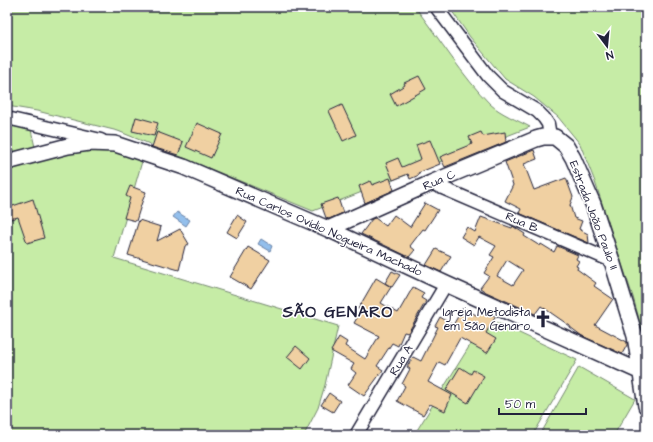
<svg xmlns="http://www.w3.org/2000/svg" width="653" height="442" font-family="'Architects Daughter',sans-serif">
<rect width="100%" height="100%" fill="#fff"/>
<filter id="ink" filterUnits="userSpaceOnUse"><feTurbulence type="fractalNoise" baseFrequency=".025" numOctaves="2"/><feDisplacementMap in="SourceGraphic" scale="8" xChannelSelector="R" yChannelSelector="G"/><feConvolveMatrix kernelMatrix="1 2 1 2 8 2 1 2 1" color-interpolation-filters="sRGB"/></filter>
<g filter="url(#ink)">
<path fill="#c6eca6" stroke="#748770" d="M7 7H415C439 38 463 77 490 104 501 114 517 120 530 127L313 211 118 131 37 111 7 106Z
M449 7H646V344L633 297 595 182 580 144 558 117 534 97 505 79 470 37Z
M7 124 31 130 35 147 7 154Z
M84 149 117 150 143 158 114 258 338 326 325 385 318 408 304 435H7V168Z
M487 318 577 360 533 435H414Z
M579 367 635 399 614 435H540Z"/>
<path fill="#93bfec" stroke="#6680a5" d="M177 212 190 220 186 226 173 217Z
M261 239 272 246 270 251 258 244Z"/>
<path fill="#f0d0a2" stroke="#22223b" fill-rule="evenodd" d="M419 76 426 89 396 106 390 94 405 85 404 83Z
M342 105 356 135 343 141 329 111Z
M136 117 158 123 154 136 132 131Z
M197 123 222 134 211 158 186 147Z
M157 132 183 142 178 155 152 147Z
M481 132 483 136 505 132 506 142 445 167 440 157 472 144 469 137Z
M430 140 440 164 418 173 419 175 410 179 408 174 393 180 386 163 398 158 402 167 421 159 416 145Z
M534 150 537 159 524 164 534 190 566 178 573 197 570 205 574 218 582 221 579 229 588 234 589 243 519 213 521 209 505 201 513 185 505 162Z
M390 178 394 190 365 203 359 186 370 181 372 185Z
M130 186 146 192 142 202 136 221 124 218 130 198 126 196Z
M338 198 343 213 329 219 326 218 321 204Z
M33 199 44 238 27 243 18 217 7 220V208Z
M425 203 438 210 425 230 423 229 410 246 415 250 409 257 361 234 372 219 375 218 386 226 394 215 410 227Z
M237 215 247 222 237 238 227 232Z
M481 217 512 228 513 226 514 227 525 234 524 236 540 246 541 244 554 252 557 246 578 255 576 259 579 261 576 266 578 267 577 269 596 283 594 286 613 299 595 325 627 342V345L622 354 582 336 570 327V326L541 306 535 314 486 292 480 288 489 276 484 273 494 257 490 255 496 246 479 237 474 245 461 237 467 227 475 232ZM507 260 523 270 513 285 497 276Z
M139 220 161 227 157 241 180 229 189 244 185 246 179 270 128 255Z
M248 247 270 260 251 289 230 277Z
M436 249 451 256 441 272 426 265Z
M392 271 400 275 392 287 385 283Z
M376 278 391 287 381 303 398 313 413 287 424 293 421 298 426 301 408 333 404 332 398 346 392 343 377 366 383 370 364 396 348 385 356 373 351 369 354 364 331 351 339 337 347 342 345 346 365 359 379 336 354 323 361 311 358 309Z
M463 308 478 316 482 310 496 316 486 333 496 339 487 353 460 338 445 365 439 362 428 382 452 395 445 411 430 404 423 415 397 401 405 386 402 384 410 369 407 367 413 357 421 361 438 327 435 326 440 317 453 325Z
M296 346 310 358 302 369 287 357Z
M460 367 471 374 473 370 484 376 468 403 446 390Z
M329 393 340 401 333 412 321 405Z"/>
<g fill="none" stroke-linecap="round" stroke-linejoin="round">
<g stroke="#22223b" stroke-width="15">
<path id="minor" d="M436 7 488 76 503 91 537 111 544 118 548 124 550 136
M7 118 101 140
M431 183 612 261
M356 435 446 284"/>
</g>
<g stroke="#22223b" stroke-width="18">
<path id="tertiary" d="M7 162 68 146 89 143 115 144 184 167 328 229 446 284 641 372
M328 229 431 183 536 139 543 137H555L566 146 573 158 593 204 612 261 635 336 646 406"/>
</g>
<use href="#minor" stroke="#fff" stroke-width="12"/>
<use href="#tertiary" stroke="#fff" stroke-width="15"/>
</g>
</g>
<defs>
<g id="church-bare" transform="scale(1.38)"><path d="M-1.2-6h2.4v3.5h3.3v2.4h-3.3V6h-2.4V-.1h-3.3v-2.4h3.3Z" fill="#22223b" stroke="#fff" stroke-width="2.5" paint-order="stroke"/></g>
</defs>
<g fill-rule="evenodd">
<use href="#church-bare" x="543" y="319"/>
</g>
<g text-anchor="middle" stroke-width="3" stroke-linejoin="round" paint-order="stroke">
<g font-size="12" fill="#22223b" stroke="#fff">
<text transform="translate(439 180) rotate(-23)" y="4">Rua C</text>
<text transform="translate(594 215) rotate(69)" y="4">Estrada João Paulo II</text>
<text transform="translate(522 222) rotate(23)" y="4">Rua B</text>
<text transform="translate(329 231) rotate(24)" y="4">Rua Carlos Ovídio Nogueira Machado</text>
<text transform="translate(401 360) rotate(-59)" y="4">Rua A</text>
</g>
<g font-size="12" fill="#22223b" stroke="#fff" text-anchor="end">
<text x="530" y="316">Igreja Metodista<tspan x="530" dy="14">em São Genaro</tspan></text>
</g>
<g font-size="16" font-weight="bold" letter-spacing="1" fill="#22223b" stroke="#fff">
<text x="338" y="317">SÃO GENARO</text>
</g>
</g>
<rect width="653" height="442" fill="none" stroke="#fff" stroke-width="24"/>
<rect x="12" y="12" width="629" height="418" fill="none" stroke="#22223b" stroke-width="1.5" filter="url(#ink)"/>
<g transform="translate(607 46) rotate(164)" stroke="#ffffff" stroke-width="3" paint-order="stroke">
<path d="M0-3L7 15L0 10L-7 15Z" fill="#22223b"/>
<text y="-6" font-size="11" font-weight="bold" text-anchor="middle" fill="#22223b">N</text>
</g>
<path d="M499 408v6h87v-6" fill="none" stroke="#22223b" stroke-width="2"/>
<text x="505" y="408" font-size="12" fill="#22223b" stroke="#ffffff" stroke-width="3" paint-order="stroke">50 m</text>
</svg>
